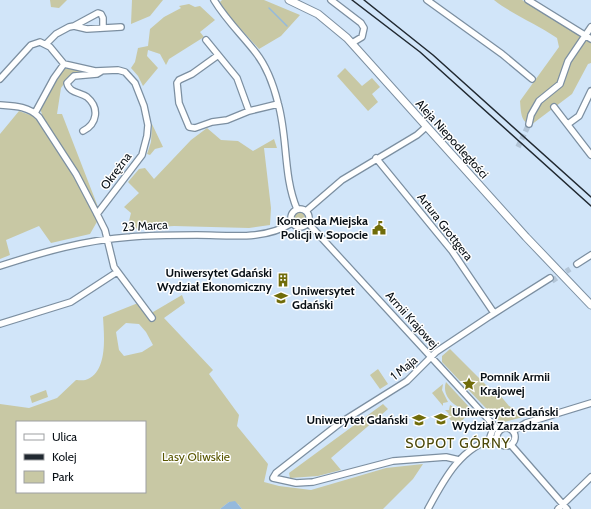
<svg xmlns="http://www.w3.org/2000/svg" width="591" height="509" font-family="Cabin,sans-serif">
<rect width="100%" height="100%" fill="#d1e5f9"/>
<path fill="#c8c8a4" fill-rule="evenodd" d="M50 0H67L59 8 51 7Z
M132 0H163L150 16 131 24Z
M222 0H264L300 15 281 36 259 49 228 15 220 2Z
M494 0H522L591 41V63L588 64 572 94 531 125C520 122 521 110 520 101L559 47 557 38C537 24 513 15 494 0Z
M189 4 195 7 200 6 215 20 200 32 204 37 169 59 166 65 160 54 148 50 147 56 158 68 143 86 138 76 131 68 135 62 138 48 148 46 150 29 164 17 181 8 179 6Z
M74 68 86 73 71 74 61 88 57 114H62L98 207 97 208 47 126C45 122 42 116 41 111 41 97 54 78 64 69Z
M345 68 362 86 372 78 380 87 372 94 378 102 368 111 337 76Z
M19 111 33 116 38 121 72 172 98 220 90 234 51 243 39 226 6 240 10 255 0 259V134Z
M152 124 163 147 155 149 150 155 147 154 151 142Z
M207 128 221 140 238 141 253 151 274 139 277 148H264L271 208 270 225 249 228 174 226 127 229 131 213 124 207 139 193 128 182 139 169 145 168 154 179 191 140Z
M293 218a6 6 0 1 1 12 0a6 6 0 1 1-12 0Z
M182 295 185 303 164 318 213 370 209 374 239 415 237 426 268 464 264 482 279 486 311 490 386 468 423 464 413 479 383 509H242L238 504 229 502 220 509H0V404L29 408 57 398 76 380C79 380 85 381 88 379 108 370 104 335 103 317L138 303 148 315ZM126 323 139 324 146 332 153 345 142 352 124 356 119 350 116 332ZM17 422H145V492H17Z
M450 349 491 390 499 394 509 406 527 416 500 423 442 362V356Z
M378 369 388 384 380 389 370 375Z
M446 382 471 409 469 410C455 409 441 396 446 382Z
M443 384 442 390 448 402 443 403V406L432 393Z
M46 390 48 397 32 403 30 396Z
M383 404 388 409 331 458 341 470 318 476 290 478 289 473Z
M450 405 462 412 470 413 456 426 447 416 449 414 445 410H449Z"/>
<path fill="#95b9dc" d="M235 501 242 509H220L229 502Z"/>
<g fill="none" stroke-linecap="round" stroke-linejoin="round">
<path stroke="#95b9dc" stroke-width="1.5" d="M269 8 287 26"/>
<path stroke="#b3c5d7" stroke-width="5.5" stroke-dasharray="5.5 3" stroke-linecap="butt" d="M518 147 529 124
M552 281 570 269"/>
<g stroke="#7c8fa1" stroke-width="8">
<path id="minor" d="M214 0C226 20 242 35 256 53 267 67 274 87 278 103 288 138 283 176 297 209
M331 0 361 23 364 28 362 37 352 43
M427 0 502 54 532 79
M528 0 591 39
M74 26 98 13 101 14 103 18V28
M206 40 237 78 249 111
M46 44 56 34 69 27 74 26 87 29 121 27
M217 56 192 74 179 80 177 83 179 103 189 127 195 128 212 122 227 120 249 111 278 104
M0 79 31 45 40 42 50 47 64 64 95 71 118 70 125 72 135 83 144 106 148 125 147 136 142 155 97 214
M0 105C14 106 28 106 39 117L76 174 97 214 105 230 114 267 152 318
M554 107 591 155
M35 113 54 78 64 64
M529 124 531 115 539 101 560 84 568 61 591 27
M568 124 579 116 591 91
M83 131C97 124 100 108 87 97 80 92 69 93 67 83L74 76 97 74 102 71
M376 158 452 251 494 313
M291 218a9 9 0 1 1 18 0a9 9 0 1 1-18 0Z
M306 211 342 180 417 135 426 127
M308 223 499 431
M577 264 591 255
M0 266C43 252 85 240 130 237 152 235 175 235 197 235 229 235 263 241 292 223
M0 324 71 302 117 272
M497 437a9 9 0 1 1 18 0a9 9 0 1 1-18 0Z
M513 431 526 423 591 403
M489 440 494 426
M511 445 567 509
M459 460 446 457 393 461 313 482 296 483 273 478 276 473 340 423 407 381 436 352 490 316 550 278
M428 509C444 479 462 445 497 438
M558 509 591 477"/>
</g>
<g stroke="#7c8fa1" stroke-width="9">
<path id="major" d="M289 0 318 14 347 38 526 237 591 305"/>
</g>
<use href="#minor" stroke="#fff" stroke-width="5.5"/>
<use href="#major" stroke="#fff" stroke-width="7"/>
<path stroke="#212931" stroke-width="1.5" d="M352 0 420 52 591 206
M364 0 433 55 591 197"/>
</g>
<defs>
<g id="civic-bare" transform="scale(1.08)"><path d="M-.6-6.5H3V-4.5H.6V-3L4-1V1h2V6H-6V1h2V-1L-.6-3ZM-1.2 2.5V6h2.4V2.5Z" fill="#706c0a" stroke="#fff" stroke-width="2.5" paint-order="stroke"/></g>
<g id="building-bare" transform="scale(1.08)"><path d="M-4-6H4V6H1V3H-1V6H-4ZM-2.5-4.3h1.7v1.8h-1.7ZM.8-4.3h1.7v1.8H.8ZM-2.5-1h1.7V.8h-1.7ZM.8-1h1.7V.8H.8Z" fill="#706c0a" stroke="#fff" stroke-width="2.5" paint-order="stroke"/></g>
<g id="university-bare" transform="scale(1.08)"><path d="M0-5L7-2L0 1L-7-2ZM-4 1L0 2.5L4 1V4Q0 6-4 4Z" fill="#706c0a" stroke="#fff" stroke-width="2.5" paint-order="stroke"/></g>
<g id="sight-bare" transform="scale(1.08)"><path d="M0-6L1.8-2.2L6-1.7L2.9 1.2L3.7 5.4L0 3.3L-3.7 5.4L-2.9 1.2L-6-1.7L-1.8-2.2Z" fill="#706c0a" stroke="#fff" stroke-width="2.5" paint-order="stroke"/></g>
</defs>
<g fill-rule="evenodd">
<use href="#civic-bare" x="379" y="228"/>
<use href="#building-bare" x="283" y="280"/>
<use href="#university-bare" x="281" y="298"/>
<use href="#sight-bare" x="469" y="384"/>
<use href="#university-bare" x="441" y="419"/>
<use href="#university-bare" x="419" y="420"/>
</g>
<g text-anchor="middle" stroke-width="3" stroke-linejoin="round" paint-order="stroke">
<g font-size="12" fill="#091016" stroke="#fff">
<text transform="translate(452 139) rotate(48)" y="4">Aleja Niepodległości</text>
<text transform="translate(116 171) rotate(-53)" y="4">Okrężna</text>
<text transform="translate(145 226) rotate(-3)" y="4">23 Marca</text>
<text transform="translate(445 227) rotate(52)" y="4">Artura Grottgera</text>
<text transform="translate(412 320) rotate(48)" y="4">Armii Krajowej</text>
<text transform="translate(404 368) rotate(-39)" y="4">1 Maja</text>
</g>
<g font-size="12" font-weight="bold" fill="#091016" stroke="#fff" text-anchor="end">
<text x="368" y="225">Komenda Miejska<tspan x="368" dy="14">Policji w Sopocie</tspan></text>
<text x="272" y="277">Uniwersytet Gdański<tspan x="272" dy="14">Wydział Ekonomiczny</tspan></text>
<text x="292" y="295" text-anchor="start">Uniwersytet<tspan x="292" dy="14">Gdański</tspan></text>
<text x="480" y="381" text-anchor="start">Pomnik Armii<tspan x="480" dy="14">Krajowej</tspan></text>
<text x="452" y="416" text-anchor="start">Uniwersytet Gdański<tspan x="452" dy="14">Wydział Zarządzania</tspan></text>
<text x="408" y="424">Uniwerytet Gdański</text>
</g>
<g font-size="12" fill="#595601" stroke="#fff">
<text x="196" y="461">Lasy Oliwskie</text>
</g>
<g font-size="14" letter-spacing="1" fill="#4b4808" stroke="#fff">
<text x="458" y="448">SOPOT GÓRNY</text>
</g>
</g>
<rect x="16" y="421" width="130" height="72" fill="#ffffff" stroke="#9d9fa2"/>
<rect x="24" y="434" width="20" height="6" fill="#ffffff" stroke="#9d9fa2"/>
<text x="52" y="441" font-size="12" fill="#091016">Ulica</text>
<rect x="24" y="454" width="20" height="6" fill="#212931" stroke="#9d9fa2"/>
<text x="52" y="461" font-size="12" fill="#091016">Kolej</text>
<rect x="24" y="471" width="20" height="12" fill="#c8c8a4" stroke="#9d9fa2"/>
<text x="52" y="481" font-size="12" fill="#091016">Park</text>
</svg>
